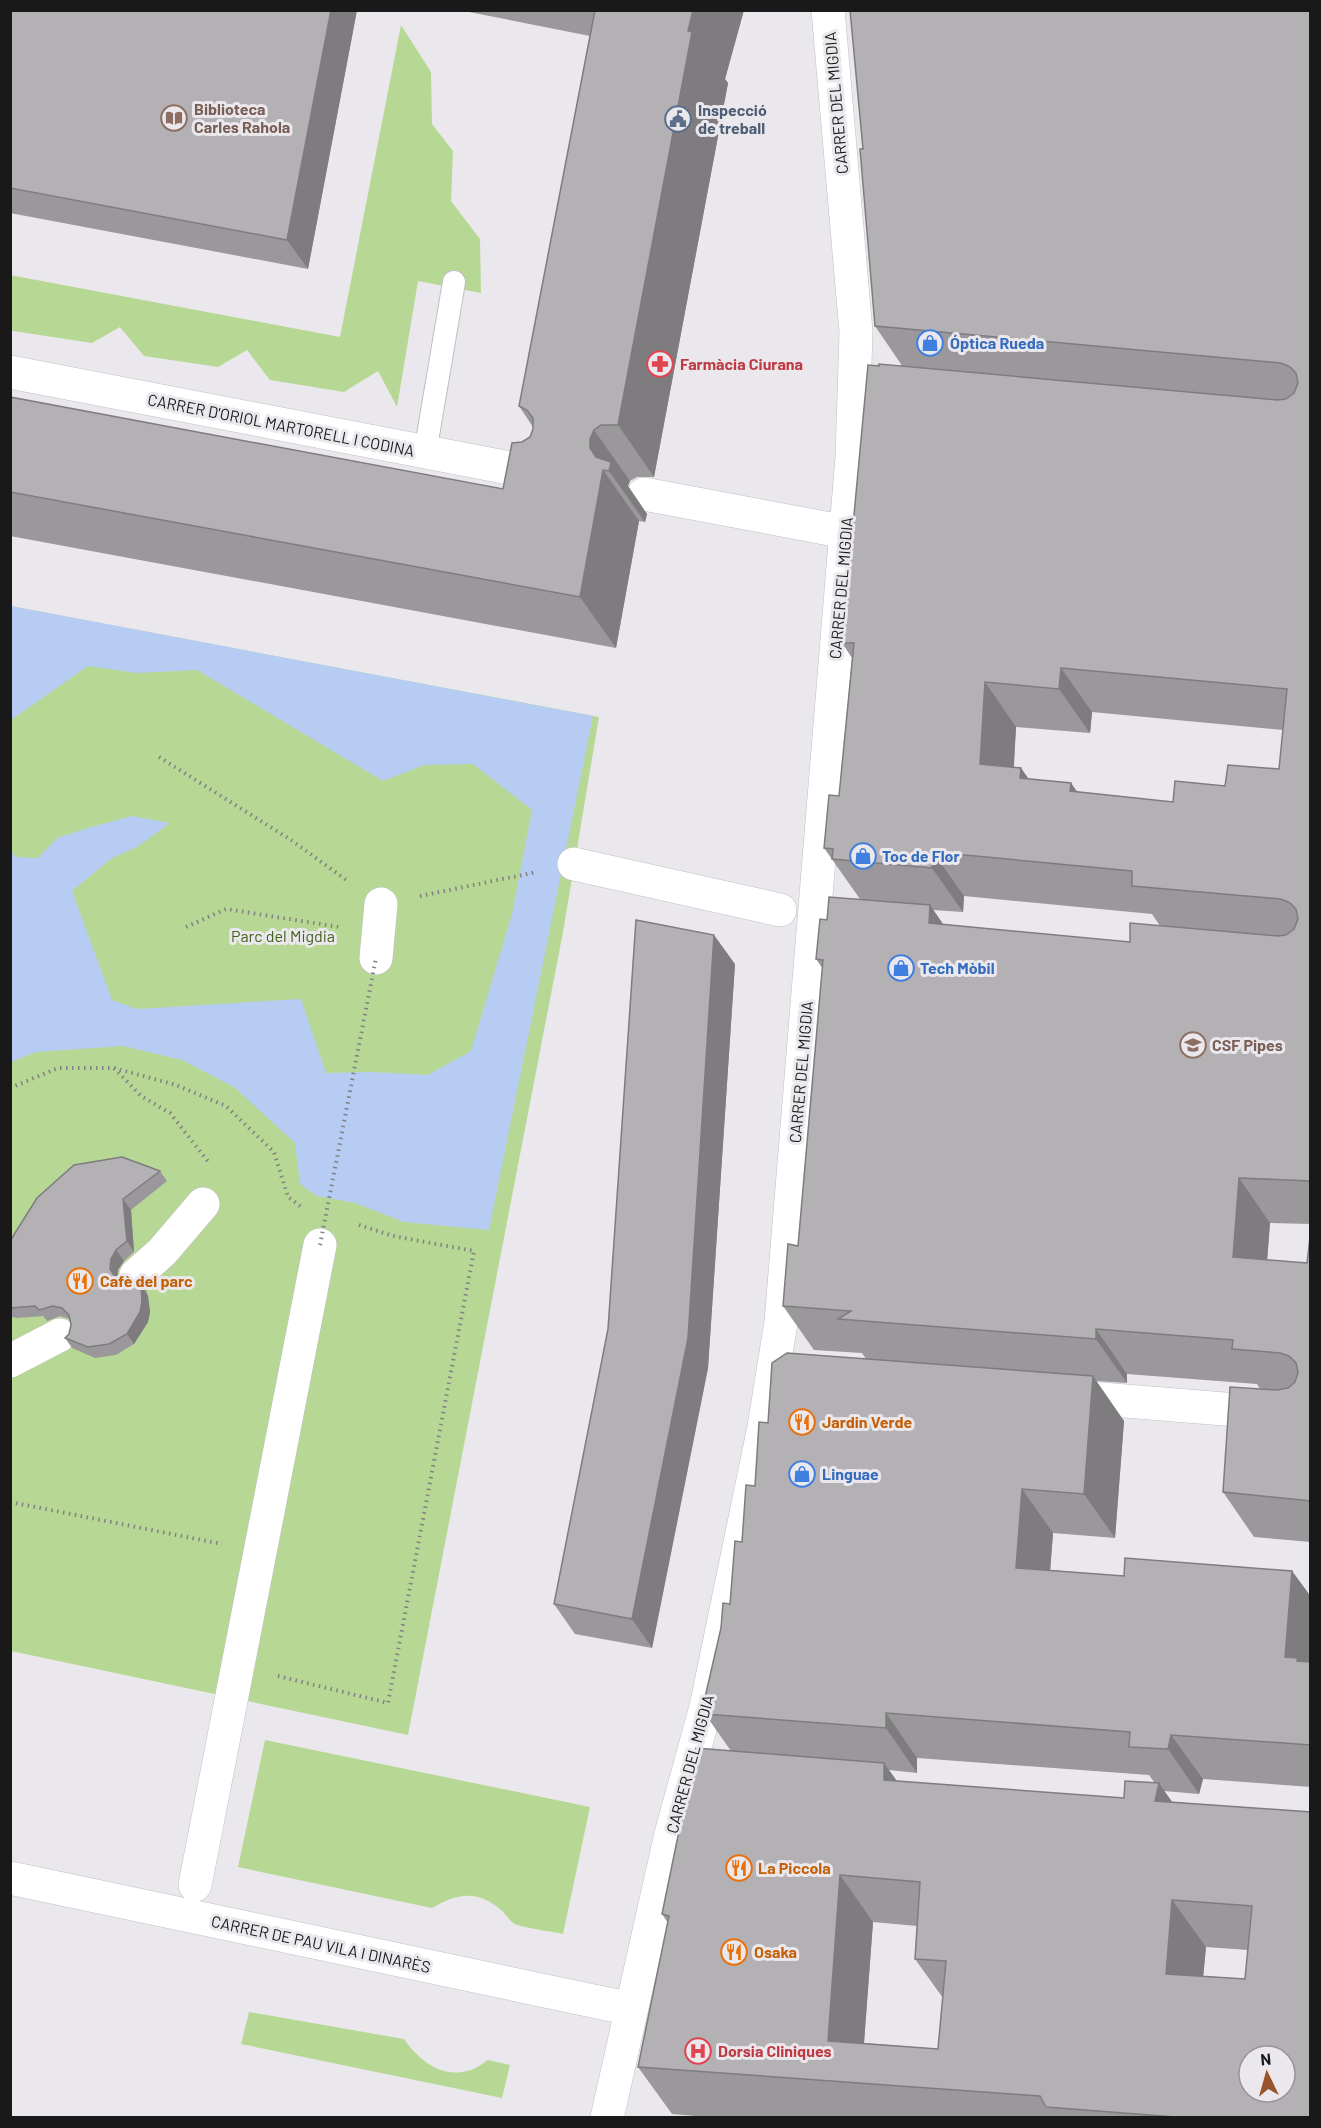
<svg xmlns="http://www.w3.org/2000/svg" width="1321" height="2128" font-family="Barlow,sans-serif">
<rect width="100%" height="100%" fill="#eae8ec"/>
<path fill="#b7d894" d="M401 25 431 72 432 124 453 151 451 201 480 239 481 293 418 281 397 407 378 371 344 392 270 380 247 350 218 367 144 356 120 327 92 343 13 331 10 327V275L340 337Z
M10 606 599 717 563 932 408 1735 11 1651Z
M265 1740 590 1807 563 1934C554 1932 518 1927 513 1923 508 1919 505 1913 500 1909 476 1889 456 1894 432 1908L238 1867Z
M249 2012 404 2039C418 2059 440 2078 467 2071 474 2070 482 2064 488 2060L510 2065 502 2098 241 2044Z"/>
<path fill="#b7ccf3" d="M11 606 593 716 489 1230 404 1222 355 1203 317 1196 300 1184 295 1143 234 1087 182 1060 123 1046 36 1052 11 1062 10 848 15 857 38 858 57 838 88 828 132 816 170 823 137 847 112 858 72 891 112 1000 137 1009 301 999 326 1073 371 1072 428 1075 471 1051 512 914 532 810 473 764 424 765 383 781 197 670 137 673 88 666 11 720Z"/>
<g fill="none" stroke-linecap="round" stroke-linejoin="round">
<g stroke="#c1bfc3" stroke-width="24">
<path id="lane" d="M425 453 454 282"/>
</g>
<g stroke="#c1bfc3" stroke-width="34">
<path id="street" d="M10 372 551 476
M644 494 846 532
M574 864 780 910
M376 958 381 904
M136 1275 162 1252 203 1204
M10 1361 60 1335
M1064 1396 1310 1416
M10 1878 631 2009
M195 1885 320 1245
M607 2118 671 1834 706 1707 764 1427 781 1322 852 457 856 332 828 10"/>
</g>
<path stroke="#828183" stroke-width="4" stroke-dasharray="1.5 4.5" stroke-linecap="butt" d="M159 757 291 840 349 882
M420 896 537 872
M186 927 226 909 339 927
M114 1068 141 1096 170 1113 210 1164
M10 1088 58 1068H114L176 1085 226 1106 274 1152 288 1197 304 1209
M10 1502 222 1544
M278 1676 388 1703 474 1251 393 1236 356 1224"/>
<use href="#lane" stroke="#fff" stroke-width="22"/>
<use href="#street" stroke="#fff" stroke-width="33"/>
<path stroke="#828183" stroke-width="4" stroke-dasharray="1.5 4.5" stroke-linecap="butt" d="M320 1245 376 958"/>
</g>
<path fill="#9b989b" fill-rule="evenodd" d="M10 10H357L308 269 10 213Z
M459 10H744L725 79 728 83 654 477H637L630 481 628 486 647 514 645 522 639 521 616 648 10 536V397L503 489 522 442 530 437 533 429V427L519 406 590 36Z
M1311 10V1224L1270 1223 1267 1260 1307 1263 1311 1229V1542L1254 1537 1223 1492 1260 1389 1257 1384 1127 1374V1383L1096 1381 1124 1421 1115 1538 1053 1533 1050 1570 1124 1576 1292 1571 1311 1597V1787L1203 1779 1199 1794 1164 1791 1172 1802 1311 1812V2118H719L672 2114 638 2067 668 1923 662 1914 731 1751 705 1714 706 1711 703 1706 730 1604 742 1542 768 1423 866 1359 862 1353 814 1350 783 1306 798 1246 823 969 816 959 827 920 860 899 824 848 839 796 852 658 842 643 879 366 903 367 875 326 863 149ZM1092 712 1283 730 1279 769 1173 802 1077 792 1029 779 1014 767 1016 727 1090 733ZM964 896 1152 914 1160 926 1130 942 943 925 933 910 963 912ZM917 1758 1149 1775 1155 1783 1124 1798 897 1781 889 1770 917 1773ZM873 1922 917 1926 915 1959 943 1998 938 2049 864 2043ZM1206 1947 1248 1950 1245 1979 1203 1976Z
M735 964 708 1368 652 1648 575 1634 554 1604Z
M160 1171 167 1181 131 1210 134 1252 124 1261 118 1270V1279L123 1282 146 1290 148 1296 150 1312 148 1322 134 1344 116 1355 95 1358 72 1348 65 1338 69 1334 71 1325 70 1319 60 1316 47 1321 43 1316 17 1318 12 1317 10 1315V1241Z"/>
<path fill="#7e7c7e" d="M331 10H357L308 269 287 240Z
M693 10H744L725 79 728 83 654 477 618 425 688 31Z
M594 430 630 481 628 486 647 514 645 522 609 471H605L590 448V439Z
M603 470 639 521 616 648 580 597Z
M1061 668 1092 712 1090 733 1059 689Z
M985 682 1016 727 1011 808 980 764Z
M1021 768 1052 812 1020 778Z
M1071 783 1102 827 1070 791Z
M933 852 964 896 963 912 932 868Z
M930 905 961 950 929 923Z
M714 935 735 964 708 1368 652 1648 632 1619Z
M1239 1178 1270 1223 1264 1302 1233 1257Z
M123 1199 131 1210 134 1252 127 1241Z
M116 1250 124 1261 118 1270V1279L115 1277 110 1269 111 1259Z
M138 1280 148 1296 150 1312 148 1322 134 1344 127 1334Z
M1096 1329 1127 1374V1383L1096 1339Z
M1093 1376 1124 1421 1115 1538 1084 1494Z
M1022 1489 1053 1533 1047 1612 1016 1568Z
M1292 1571 1311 1597V1693L1285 1657Z
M886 1713 917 1758V1773L886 1728Z
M1171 1735 1203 1779 1199 1794 1168 1749Z
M884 1763 917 1810 884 1780Z
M1159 1783 1192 1831 1155 1801Z
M840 1875 873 1922 861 2083 828 2041Z
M1172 1900 1206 1947 1199 2021 1166 1974Z"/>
<path fill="#b4b1b4" stroke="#7e7c7e" stroke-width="1.5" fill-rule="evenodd" d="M10 10H331L287 240 10 188Z
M595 10H693L688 31 692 32 618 425H601L594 430 590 439V448L596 457 611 462 609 471 603 470 580 597 10 492V397L503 489 512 443 522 442 530 437 533 429V418L527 410 519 406Z
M850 10H1311V1181L1239 1178 1233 1257 1307 1263 1311 1229V1501L1223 1492 1230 1387 1277 1390 1288 1388 1295 1382 1298 1372 1296 1363 1289 1356 1280 1353 1232 1349 1233 1340 1096 1329V1339L838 1319 851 1311 783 1306 788 1244 798 1246 823 960 816 959 820 919 827 920 829 897 930 905 929 923 1130 942V923L1278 936 1286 935 1294 929 1298 919 1296 909 1290 903 1281 899 1132 886V871L933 852 932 868 832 859 833 849 824 848 829 795 839 796 854 643H842L868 365 879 366V364L1277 400 1286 399 1294 393 1298 383 1296 373 1290 367 1281 363 875 326 860 149H863ZM1061 668 1287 689 1279 769 1228 765 1225 786 1175 781 1173 802 1070 791 1071 783 1020 778 1021 768 980 764 985 682 1059 689Z
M636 920 714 935 688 1338 632 1619 554 1604 608 1329Z
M122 1157 160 1171 123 1199 127 1241 116 1250 111 1259 110 1269 115 1277 123 1282 132 1283 138 1280 141 1286 142 1302 140 1312 127 1334 109 1344 88 1347 65 1338 69 1334 71 1325 69 1315 62 1308 53 1306 39 1310 35 1306 10 1308V1241L37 1198 74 1165Z
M787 1353 1093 1376 1084 1494 1022 1489 1016 1568 1124 1576 1125 1558 1292 1571 1285 1657 1298 1658 1297 1661 1311 1662V1745L1171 1735 1168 1749 1129 1747 1130 1732 886 1713V1728L705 1714 707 1707 703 1706 721 1628 723 1603 730 1604 735 1541 742 1542 746 1485 755 1486 759 1422 768 1423 772 1363Z
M696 1748 884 1763V1780L1124 1798 1125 1781 1159 1783 1155 1801 1311 1812V2118H1188L1046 2107 1040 2096 638 2067 669 1916 662 1914ZM840 1875 920 1882 915 1959 946 1961 938 2049 828 2041ZM1172 1900 1252 1906 1245 1979 1166 1974ZM1249 2056H1285V2092H1249Z"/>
<defs>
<g id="library-ring" transform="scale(1.35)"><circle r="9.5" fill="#eae8ec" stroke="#8d6e63" stroke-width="1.5"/><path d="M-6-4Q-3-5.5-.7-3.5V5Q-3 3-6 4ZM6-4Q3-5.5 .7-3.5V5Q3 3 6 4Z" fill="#8d6e63"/></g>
<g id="civic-ring" transform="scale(1.35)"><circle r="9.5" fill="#eae8ec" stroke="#5c6f8a" stroke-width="1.5"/><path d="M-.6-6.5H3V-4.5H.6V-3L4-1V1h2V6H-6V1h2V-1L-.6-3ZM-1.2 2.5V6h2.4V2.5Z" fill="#5c6f8a"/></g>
<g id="shop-ring" transform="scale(1.35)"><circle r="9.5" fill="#eae8ec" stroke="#3f7fe0" stroke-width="1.5"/><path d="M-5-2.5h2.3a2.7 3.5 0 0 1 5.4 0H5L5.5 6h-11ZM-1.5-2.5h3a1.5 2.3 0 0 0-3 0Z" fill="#3f7fe0"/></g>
<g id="pharmacy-ring" transform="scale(1.35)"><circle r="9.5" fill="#eae8ec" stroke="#e0444e" stroke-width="1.5"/><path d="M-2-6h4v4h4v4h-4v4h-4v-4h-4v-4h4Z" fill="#e0444e"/></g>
<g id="school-ring" transform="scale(1.35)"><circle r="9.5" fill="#eae8ec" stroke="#8d6e63" stroke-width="1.5"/><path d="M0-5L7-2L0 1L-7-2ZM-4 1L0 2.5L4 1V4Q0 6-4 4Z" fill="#8d6e63"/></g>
<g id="restaurant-ring" transform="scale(1.35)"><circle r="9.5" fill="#eae8ec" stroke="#e8710a" stroke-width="1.5"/><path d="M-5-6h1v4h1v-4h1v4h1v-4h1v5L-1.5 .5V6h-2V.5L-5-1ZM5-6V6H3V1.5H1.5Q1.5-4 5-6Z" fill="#e8710a"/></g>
<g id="hospital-ring" transform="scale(1.35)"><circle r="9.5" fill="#eae8ec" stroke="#e0444e" stroke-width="1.5"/><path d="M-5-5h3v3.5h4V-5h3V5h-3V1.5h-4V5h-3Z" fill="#e0444e"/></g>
</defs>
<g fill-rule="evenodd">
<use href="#library-ring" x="174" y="118"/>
<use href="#civic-ring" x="678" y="119"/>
<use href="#shop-ring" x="930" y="343"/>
<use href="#pharmacy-ring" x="660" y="364"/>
<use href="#shop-ring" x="863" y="856"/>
<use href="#shop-ring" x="901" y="968"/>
<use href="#school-ring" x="1193" y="1045"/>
<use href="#restaurant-ring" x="80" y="1281"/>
<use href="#restaurant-ring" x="802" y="1422"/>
<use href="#shop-ring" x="802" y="1474"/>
<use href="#restaurant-ring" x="739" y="1868"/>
<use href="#restaurant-ring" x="734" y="1952"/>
<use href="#hospital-ring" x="698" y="2051"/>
</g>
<g text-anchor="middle" stroke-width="6" stroke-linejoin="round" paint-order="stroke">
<g font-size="16" fill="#1a191a" stroke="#eae8ec">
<text transform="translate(836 103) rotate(-95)" y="6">CARRER DEL MIGDIA</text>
<text transform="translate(281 425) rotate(11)" y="6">CARRER D'ORIOL MARTORELL I CODINA</text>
<text transform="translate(841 588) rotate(-85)" y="6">CARRER DEL MIGDIA</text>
<text transform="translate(801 1072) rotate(-85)" y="6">CARRER DEL MIGDIA</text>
<text transform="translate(690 1764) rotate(-75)" y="6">CARRER DEL MIGDIA</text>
<text transform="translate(321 1944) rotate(12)" y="6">CARRER DE PAU VILA I DINARÈS</text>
</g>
<g font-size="16" font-weight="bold" fill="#785e54" stroke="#eae8ec" text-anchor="start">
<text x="194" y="115">Biblioteca<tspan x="194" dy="18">Carles Rahola</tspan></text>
<text x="1212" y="1051">CSF Pipes</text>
</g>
<g font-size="16" font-weight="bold" fill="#4e5e75" stroke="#eae8ec" text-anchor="start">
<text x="698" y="116">Inspecció<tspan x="698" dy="18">de treball</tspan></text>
</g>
<g font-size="16" font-weight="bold" fill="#366cbe" stroke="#eae8ec" text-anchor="start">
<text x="950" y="349">Óptica Rueda</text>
<text x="882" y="862">Toc de Flor</text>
<text x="920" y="974">Tech Mòbil</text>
<text x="822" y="1480">Linguae</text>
</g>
<g font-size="16" font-weight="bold" fill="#be3a42" stroke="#eae8ec" text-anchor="start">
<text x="680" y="370">Farmàcia Ciurana</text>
<text x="718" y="2057">Dorsia Cliniques</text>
</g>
<g font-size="16" fill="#44611c" stroke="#eae8ec">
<text x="283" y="942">Parc del Migdia</text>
</g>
<g font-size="16" font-weight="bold" fill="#c56008" stroke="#eae8ec" text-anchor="start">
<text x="100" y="1287">Cafè del parc</text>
<text x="822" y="1428">Jardin Verde</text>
<text x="758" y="1874">La Piccola</text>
<text x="754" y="1958">Osaka</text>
</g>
</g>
<rect width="1321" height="2128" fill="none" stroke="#1a191a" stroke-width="24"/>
<g transform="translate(1267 2074) rotate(355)"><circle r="28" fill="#eae8ec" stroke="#979598" stroke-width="1.5"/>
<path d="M0-4.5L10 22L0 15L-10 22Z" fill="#99532a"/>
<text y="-9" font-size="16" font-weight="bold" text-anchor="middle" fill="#1a191a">N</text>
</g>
</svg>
